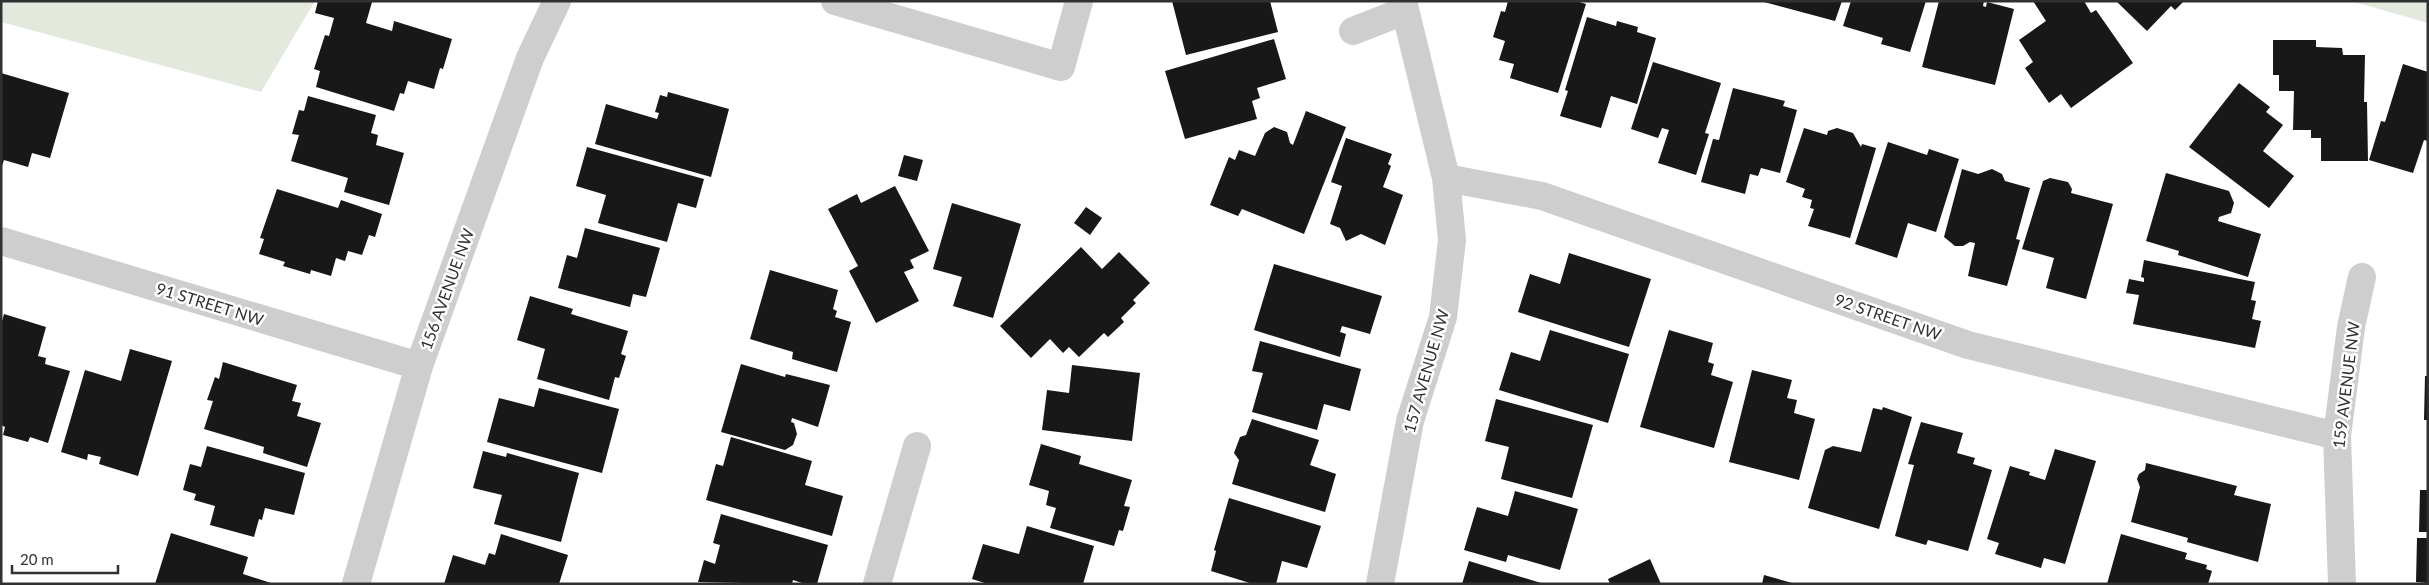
<svg xmlns="http://www.w3.org/2000/svg" width="2429" height="585" font-family="Lato,sans-serif">
<rect width="100%" height="100%" fill="#fff"/>
<path fill="#e4e9de" d="M1 1H315L261 92 1 22Z
M2351 1H2428V23Z"/>
<path fill="#181818" d="M318 1H369L372 2 366 23 392 31 394 21 452 39 443 69 440 68 434 89 408 81 404 94 400 93 394 111 316 87 320 71 314 69 325 35 329 36 334 18 315 13Z
M1172 1H1270L1278 32 1186 55Z
M1508 1H1576L1586 4 1558 93 1510 78 1514 64 1499 60 1505 41 1493 37 1501 11 1505 12Z
M1842 1 1835 21 1764 2 1765 1Z
M1851 1H1926L1910 52 1881 44 1883 38 1843 26Z
M1939 1H1984L1983 6 1986 7 1987 2 2014 9 1995 85 1922 67Z
M2033 1H2084L2091 13 2096 10 2133 63 2071 108 2061 94 2049 103 2025 68 2033 62 2019 40 2046 21Z
M2116 1H2184L2175 10 2171 6 2147 31Z
M1587 17 1616 26 1617 21 1638 27 1637 32 1656 38 1637 104 1611 96 1601 128 1560 116 1568 91 1565 90Z
M1274 39 1286 79 1257 88 1260 98 1252 101 1257 119 1185 139 1165 71Z
M2273 40H2316V47L2342 48 2343 55H2365L2364 102H2367L2368 161H2321V138H2311V130H2293L2294 91H2279V75H2273Z
M1653 62 1721 83 1705 133 1709 134 1696 175 1658 163 1669 130 1662 128 1658 138 1631 129Z
M2403 64 2428 72V141L2424 140 2413 173 2369 160 2381 121 2385 122Z
M1 73 69 93 50 158 32 153 28 167 4 160 1 169Z
M2239 83 2270 107 2266 112 2283 125 2263 151 2294 176 2269 208 2189 147Z
M1733 88 1785 101 1783 106 1797 110 1780 173 1761 168 1758 176 1750 174 1745 194 1701 182 1713 139 1719 140Z
M668 92 729 109 711 177 595 144 606 104 657 119 659 113 655 112 660 95 667 97Z
M308 96 376 115 371 133 378 135 376 145 404 153 389 205 344 192 348 178 291 161 299 135 292 134 299 110 304 111Z
M1306 111 1346 127 1304 234 1242 209 1238 216 1210 205 1229 157 1235 160 1239 150 1255 156 1265 133 1274 127 1287 132 1290 143 1293 145Z
M1804 128 1827 135 1828 131 1837 128 1853 133 1861 147 1862 144 1876 148 1850 238 1808 226 1814 209 1810 208 1812 200 1802 197 1805 189 1786 182Z
M1346 138 1392 154 1388 164 1391 166 1383 187 1403 195 1385 245 1361 234 1346 241 1340 228 1330 224 1342 186 1331 182Z
M1888 142 1927 155 1929 149 1959 159 1936 232 1908 223 1897 258 1855 244Z
M587 147 704 179 696 208 678 203 667 242 598 223 606 195 576 186Z
M904 155 923 160 917 181 898 176Z
M1962 169 1978 174 1992 169 2002 174 2005 181 2030 188 2016 239 2020 240 2007 286 1968 276 1975 243 1970 242 1963 246H1955L1944 237Z
M2166 173 2229 191 2234 203 2231 213 2219 217 2218 221 2261 234 2248 277 2178 255 2179 251 2146 241Z
M2050 178 2068 182 2072 189 2071 193 2113 204 2086 299 2046 288 2054 258 2022 249 2043 181Z
M895 186 929 251 910 260 914 268 904 272 919 301 876 323 849 271 858 266 828 209 857 194 861 203Z
M277 189 338 208 341 200 382 214 375 237 369 235 362 255 348 251 345 261 336 258 331 276 311 270 310 274 283 266 285 262 259 254 264 239 260 238Z
M952 203 1021 224 993 318 953 306 962 277 933 269Z
M1086 207 1102 218 1090 235 1074 223Z
M585 228 660 248 646 297 633 294 630 307 558 288 567 255 577 258Z
M1081 247 1102 269 1119 252 1150 283 1133 300 1136 303 1121 318 1124 322 1108 337 1104 333 1079 357 1069 347 1063 353 1050 339 1031 358 1000 326Z
M1569 253 1651 279 1629 347 1518 312 1530 274 1560 284Z
M2144 260 2255 282 2251 300 2256 301 2252 319 2261 321 2255 348 2133 324 2139 295 2126 293 2129 279 2144 282V278L2141 277Z
M1274 264 1382 296 1370 334 1342 326 1340 332 1346 334 1340 357 1254 330Z
M770 270 838 290 833 309 837 311 835 317 851 322 837 372 792 359 793 352 750 339Z
M530 296 573 309 571 314 628 331 621 354 626 356 619 378 615 377 609 400 537 379 545 349 517 340Z
M4 314 46 327 38 356 46 358 45 364 70 371 48 443 30 437 28 442 3 435 5 427 1 425V325Z
M1550 330 1629 354 1608 423 1499 390 1511 352 1540 361Z
M1669 330 1713 343 1708 362 1714 364 1711 375 1733 382 1714 448 1640 427Z
M1260 341 1361 369 1350 411 1324 404 1317 430 1252 412 1263 373 1252 371Z
M130 349 172 361 138 476 99 464 101 457 88 454 87 460 61 452 85 370 121 381Z
M223 362 297 385 292 401 301 403 297 416 321 423 307 467 263 453 264 447 204 429 213 401 207 400 215 377 219 379Z
M741 364 785 377 786 374 830 385 818 427 792 418 791 422 794 423 797 434 793 445 785 450 721 432Z
M1072 365 1140 373 1132 441 1042 430 1047 390 1069 393Z
M1752 370 1792 380 1787 398 1797 400 1794 413 1815 419 1799 480 1729 462Z
M2425 376H2428V420H2424Z
M539 388 619 409 602 473 487 442 499 398 534 407Z
M1496 399 1593 425 1572 498 1501 479 1509 447 1485 441Z
M1883 407 1912 417 1879 529 1808 508 1825 450 1833 446 1861 452 1873 408 1882 410Z
M1252 419 1319 440 1310 465 1336 474 1325 512 1232 484 1239 460 1234 453 1240 437 1246 435Z
M1921 422 1963 433 1957 453 1975 458 1973 464 1992 470 1968 551 1928 540 1926 545 1895 536 1914 465 1908 464Z
M731 437 812 461 805 485 843 496 832 536 706 500 716 464 723 466Z
M1041 444 1081 456 1079 464 1132 480 1124 506 1130 507 1123 531 1119 530 1114 546 1050 528 1056 508 1046 505 1049 491 1029 485Z
M207 446 305 473 294 515 265 508 262 520 259 519 254 537 210 525 215 506 194 500 196 494 183 490 190 464 201 467Z
M2055 449 2096 461 2065 564 2044 558 2041 568 1995 554 1999 543 1987 539 2010 466 2030 472 2029 475 2045 480Z
M483 451 506 457 507 453 579 473 561 542 494 524 502 495 473 488Z
M2146 463 2237 486 2234 495 2271 504 2258 562 2187 542 2188 538 2131 522 2140 487 2137 479 2139 474 2145 470Z
M2420 490H2428V532H2419Z
M1515 491 1578 509 1560 570 1508 555 1506 562 1464 550 1477 507 1508 516Z
M1229 498 1321 526 1307 568 1282 561 1276 584H1253L1211 571 1216 551 1214 550Z
M721 514 828 545 817 584H805L793 580 792 584 698 582 704 560 715 564 720 545 713 543Z
M1027 526 1094 546 1083 584H988L972 579 983 544 1019 554Z
M171 533 248 557 243 574 274 584H155Z
M501 534 568 555 559 584H444L453 555 485 565 489 553 495 555Z
M2121 534 2187 553 2185 559 2207 565 2206 569 2212 571 2208 584H2107Z
M2417 538H2428V583L2416 582Z
M1650 559 1661 584H1610L1608 579Z
M1469 561 1541 583V584H1462Z
M1764 575 1792 583V584H1762Z"/>
<g fill="none" stroke-linecap="round" stroke-linejoin="round">
<path stroke="#cecece" stroke-width="28" d="M835 1 1061 67 1079 1
M1353 31 1404 11
M1446 178 1542 196 1968 345 2337 436
M1 241 419 366
M356 584 419 366 530 58 557 1
M877 584 917 446
M1380 584 1410 421 1443 317 1452 240 1446 178 1403 1
M2342 584 2337 436 2351 327 2362 277"/>
</g>
<g text-anchor="middle" stroke-width="5" stroke-linejoin="round" paint-order="stroke">
<g font-size="16" fill="#313131" stroke="#fff">
<text transform="translate(447 289) rotate(-70)" y="6">156 AVENUE NW</text>
<text transform="translate(210 304) rotate(17)" y="6">91 STREET NW</text>
<text transform="translate(1888 317) rotate(19)" y="6">92 STREET NW</text>
<text transform="translate(1426 371) rotate(-74)" y="6">157 AVENUE NW</text>
<text transform="translate(2346 385) rotate(-83)" y="6">159 AVENUE NW</text>
</g>
</g>
<rect width="2429" height="585" fill="none" stroke="#313131" stroke-width="5"/>
<path d="M12 565v8h106v-8" fill="none" stroke="#313131" stroke-width="2.5"/>
<text x="20" y="565" font-size="15" fill="#313131" stroke="#ffffff" stroke-width="4" paint-order="stroke">20 m</text>
</svg>
